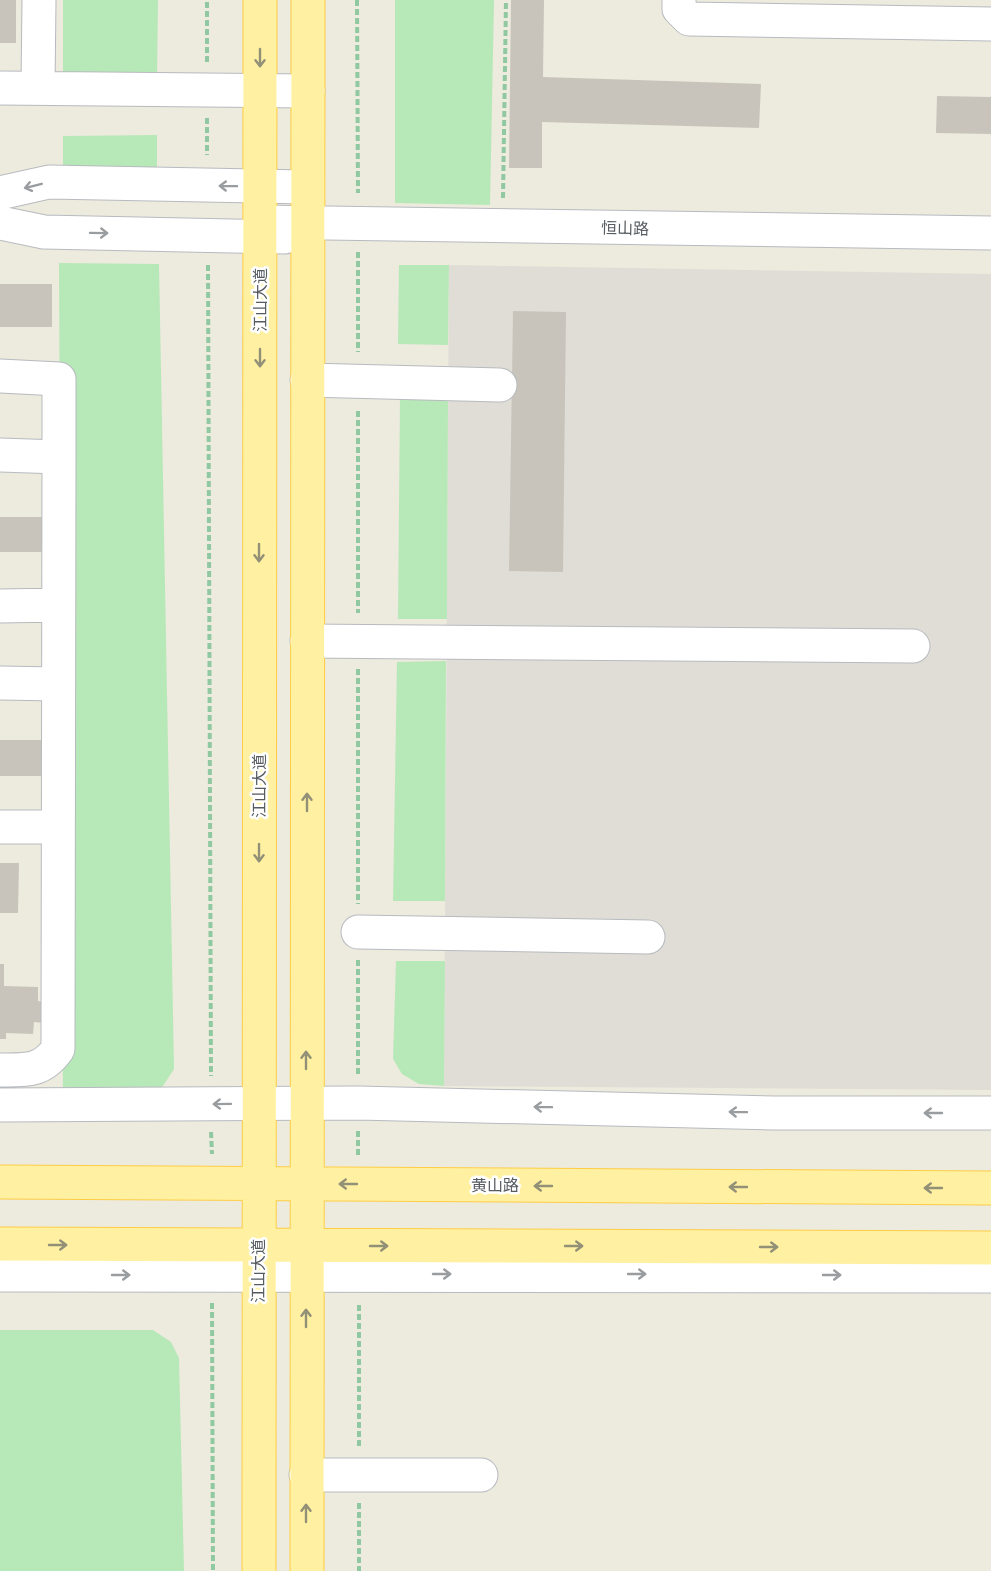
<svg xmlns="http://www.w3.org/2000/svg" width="991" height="1571" font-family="Karla,'Noto Sans SC',sans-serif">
<rect width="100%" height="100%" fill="#edeade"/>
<path fill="#e0ddd6" d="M449 265 991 274V1090L444 1086Z"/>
<path fill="#b7e8b8" d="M63 0H158L157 78 63 77Z
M395 0H494L490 205 395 203Z
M157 135V176H63V136Z
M59 263 159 264 174 1069 163 1086 148 1097 63 1108Z
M399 265H449L448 345 398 344Z
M400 397H448L447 619H398Z
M446 661 445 901H393L397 662Z
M396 961H445L444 1086 419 1084 402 1074 393 1059Z
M0 1330H153L171 1342 179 1358 184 1571H0Z"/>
<path fill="#c8c4bb" d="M0 0H16V43H0Z
M511 0H544L543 77 761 84 759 128 542 122V168H509Z
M937 96 991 97V134L936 133Z
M0 284H52V327H0Z
M513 311 566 312 563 572 509 571Z
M0 517H49V552H0Z
M0 740H46V776H0Z
M0 863H19L18 913H0Z
M0 964H4V986L38 987V1001L44 1002V1023L34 1022 33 1034 6 1033V1039H0Z"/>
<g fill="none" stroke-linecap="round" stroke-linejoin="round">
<g stroke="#b7babf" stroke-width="35">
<path id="minor" d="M679 0V9L689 19 991 24
M0 88 308 91
M38 88 39 0
M0 193 49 182 307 187
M260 222 991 233
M0 223 44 232 285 237
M0 376 59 379V457L58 1049C42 1072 26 1070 0 1070
M307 380 500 385
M0 455 59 457
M0 606 58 605
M307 641 913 646
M0 683 58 684
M0 827H57
M358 932 648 937
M0 1105 358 1103 773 1113H991
M0 1275 991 1276
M306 1475H481"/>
</g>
<g stroke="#ffcd45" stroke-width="35">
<path id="major" d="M0 1182 991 1188
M0 1244 991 1248
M259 1571 260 0
M307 1571 308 0"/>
</g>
<path stroke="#90c9a1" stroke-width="4" stroke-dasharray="6 3" stroke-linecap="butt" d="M357 0 358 193
M207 62V0
M207 118V155
M503 198 506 0
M358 252V352
M208 265 211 1076
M358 411V613
M358 669V904
M358 960V1075
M358 1131V1156
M211 1132 212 1154
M212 1303 213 1571
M359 1305V1447
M359 1503V1571"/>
<use href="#minor" stroke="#fff" stroke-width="33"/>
<use href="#major" stroke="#fff1a1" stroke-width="33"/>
</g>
<defs><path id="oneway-shaft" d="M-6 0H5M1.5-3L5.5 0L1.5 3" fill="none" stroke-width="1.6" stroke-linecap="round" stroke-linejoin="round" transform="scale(1.5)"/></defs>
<g stroke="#929077">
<use href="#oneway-shaft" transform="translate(260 58) rotate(90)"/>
<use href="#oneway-shaft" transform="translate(260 358) rotate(90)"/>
<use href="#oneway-shaft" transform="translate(259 553) rotate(90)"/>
<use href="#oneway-shaft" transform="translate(307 802) rotate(-90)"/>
<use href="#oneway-shaft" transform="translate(259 853) rotate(90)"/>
<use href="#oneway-shaft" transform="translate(306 1060) rotate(-90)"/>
<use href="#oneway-shaft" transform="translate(348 1184) rotate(-180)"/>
<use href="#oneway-shaft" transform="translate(543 1186) rotate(-180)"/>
<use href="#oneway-shaft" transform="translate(738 1187) rotate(-180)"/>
<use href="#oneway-shaft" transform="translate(933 1188) rotate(-180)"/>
<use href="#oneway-shaft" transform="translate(58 1245)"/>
<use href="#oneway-shaft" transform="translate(379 1246)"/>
<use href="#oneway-shaft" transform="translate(574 1246)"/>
<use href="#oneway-shaft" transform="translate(769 1247)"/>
<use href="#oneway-shaft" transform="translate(306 1318) rotate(-90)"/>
<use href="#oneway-shaft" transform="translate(306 1513) rotate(-90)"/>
</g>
<g stroke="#9a9da0">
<use href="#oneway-shaft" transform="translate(33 186) rotate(166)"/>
<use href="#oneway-shaft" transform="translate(228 186) rotate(-179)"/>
<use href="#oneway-shaft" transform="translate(99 233) rotate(1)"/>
<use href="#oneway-shaft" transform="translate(222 1104) rotate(179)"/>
<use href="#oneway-shaft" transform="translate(543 1107) rotate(-179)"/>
<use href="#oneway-shaft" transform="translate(738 1112) rotate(-179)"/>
<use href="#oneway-shaft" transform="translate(933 1113) rotate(-180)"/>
<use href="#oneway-shaft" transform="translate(442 1274)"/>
<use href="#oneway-shaft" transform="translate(637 1274)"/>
<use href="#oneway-shaft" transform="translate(121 1275)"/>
<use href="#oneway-shaft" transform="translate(832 1275)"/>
</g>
<g text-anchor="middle" stroke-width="5" stroke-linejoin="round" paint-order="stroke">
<g font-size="16" fill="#575c61" stroke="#fff">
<text transform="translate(625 228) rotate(1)" y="6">恒山路</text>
<text transform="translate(260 300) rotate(-90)" y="6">江山大道</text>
<text transform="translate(259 786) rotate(-90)" y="6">江山大道</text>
<text x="495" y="1191">黄山路</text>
<text transform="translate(258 1271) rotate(-90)" y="6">江山大道</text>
</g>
</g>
</svg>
